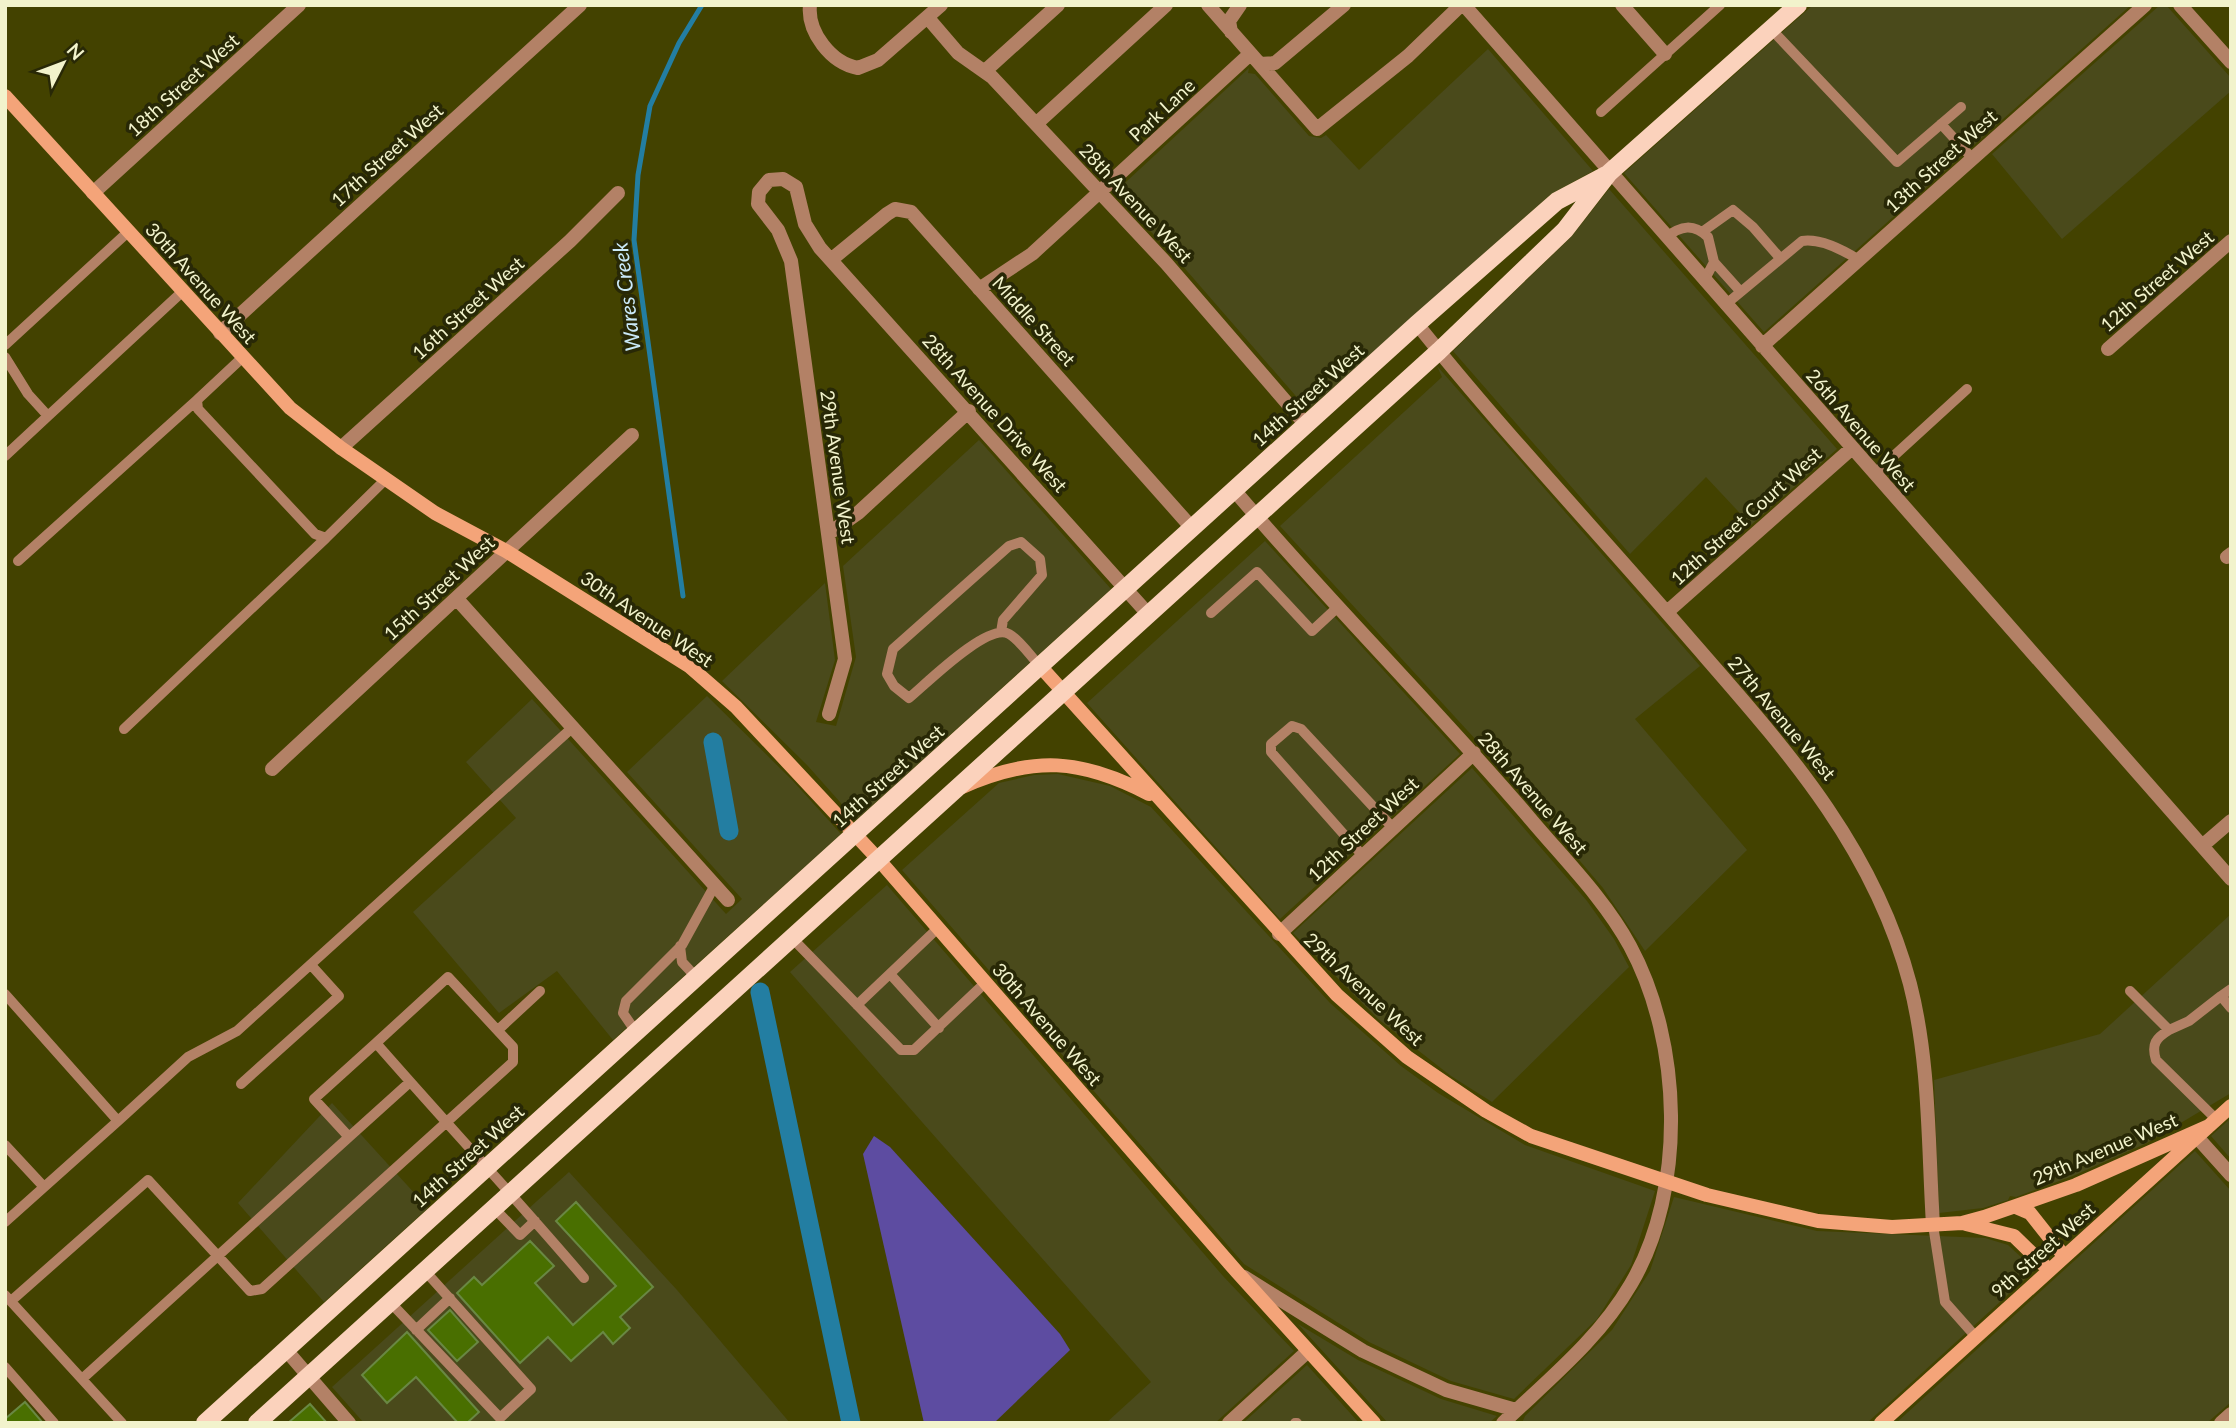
<svg xmlns="http://www.w3.org/2000/svg" width="2236" height="1428" font-family="Lato,sans-serif">
<rect width="100%" height="100%" fill="#434200"/>
<path fill="#4a4a1b" d="M1813 5H2131L1764 332 1624 173Z
M2160 5H2166L2231 78V91L2062 239 1992 154Z
M1488 49 1593 171 1551 194 1308 410 1174 256 1114 193 1249 68 1248 73 1255 74 1309 136 1321 138 1326 135 1359 170Z
M1609 189 1837 449 1751 525 1706 477 1630 554 1453 351 1572 236Z
M1437 366 1700 666 1635 719 1747 850 1645 951 1603 888 1488 753 1280 526 1442 377Z
M979 440 1111 589 856 820 807 765 722 681 825 583 835 660 816 722 836 726 856 657 843 566Z
M1265 541 1460 754 1280 919 1087 703Z
M707 696 792 780 841 834 613 1040 557 971 499 1013 413 912 516 818 466 762 532 699 726 914 742 899 627 772Z
M1472 768 1587 901 1614 939 1629 967 1492 1102 1451 1076 1378 1019 1293 933Z
M1058 774 1110 786 1151 807 1330 1003 1401 1066 1438 1093 1525 1145 1655 1191 1631 1265 1597 1319 1514 1399 1451 1381 1369 1342 1244 1264 902 870 999 783 1034 775Z
M887 885 1223 1276 1294 1351 1215 1423H1106L1151 1382 790 972Z
M2231 914V1093L2147 1143 2073 1176 2016 1197 2010 1196 2008 1200 1983 1208 1939 1213 1934 1080 2100 1034Z
M332 1103 428 1208 324 1302 238 1203Z
M2231 1118V1159L2211 1136Z
M2195 1151 2231 1191V1402L2207 1423H1896Z
M569 1172 677 1290 790 1423H364L332 1387Z
M1674 1197 1817 1231 1985 1238 2008 1245 2035 1270 1867 1423H1517H1522L1525 1416 1612 1330 1650 1271Z
M1298 1324 1358 1360 1441 1399 1497 1416 1489 1423H1388Z
M1307 1365 1359 1423H1243Z"/>
<path fill="#5d4ca1" d="M874 1136 890 1147 1060 1334 1070 1350 994 1423H924L863 1154Z"/>
<g fill="none" stroke-linecap="round" stroke-linejoin="round">
<path stroke="#237ea2" stroke-width="5" d="M683 596 634 240 638 175 650 106 679 43 702 5"/>
<path stroke="#237ea2" stroke-width="19" d="M713 742 729 831
M760 992 851 1423"/>
</g>
<path fill="#496f00" stroke="#698843" stroke-width="2" d="M576 1202 653 1287 620 1317 630 1328 613 1344 603 1332 571 1361 548 1337 520 1363 457 1293 474 1277 482 1285 530 1241 554 1266 535 1283 573 1325 616 1286 556 1221Z
M450 1310 478 1342 457 1361 428 1330Z
M407 1332 479 1412 467 1423H458L416 1377 387 1403 362 1375Z
M25 1402 43 1423H5V1419Z
M310 1404 327 1423H288Z"/>
<g fill="none" stroke-linecap="round" stroke-linejoin="round">
<path stroke="#b38166" stroke-width="10" d="M1771 29 1897 162 1961 107
M1601 112 1720 5
M1941 124 1973 159
M1702 232 1733 210 1753 227 1780 258
M1666 237C1681 226 1693 223 1708 237L1714 262 1704 281
M1714 262 1740 291
M1725 305 1802 241C1821 238 1843 250 1859 260
M5 345 128 232
M5 357 28 394 48 416 182 292
M243 357 197 400 198 409 315 534 326 538 386 479
M5 456 48 416
M1874 474 1967 389
M18 561 197 400
M1211 613 1257 572 1312 631 1339 606
M1001 632 1003 620 1042 575 1040 559 1021 542 1009 546 893 649 887 674 894 686 909 698C926 684 988 622 1009 634 1020 640 1031 657 1040 666
M124 729 326 538
M1363 856 1271 752V744L1292 726 1301 729 1393 828
M792 938 901 1050H914L985 983
M680 946 682 962 696 977
M891 975 939 1028
M2231 989 2221 996 2231 1008
M2130 991 2169 1030 2189 1021 2221 996
M5 994 118 1121 5 1222
M857 1005 938 928
M498 1030 540 991
M2169 1030C2156 1038 2151 1044 2156 1060L2216 1119
M636 1032 623 1013 626 1001 682 945 715 885
M241 1084 339 996 311 965
M118 1121 188 1057 237 1031 572 728
M349 1137 410 1082
M5 1145 44 1187
M494 1208 520 1235 535 1221
M1933 1225 1945 1302 1976 1337
M5 1295 122 1423
M11 1301 148 1180 250 1291 262 1289 513 1062V1047L448 977 376 1043C445 1122 516 1198 584 1278
M390 1302 500 1418 531 1389 425 1271
M416 1330 450 1298
M5 1367 54 1423
M82 1379 349 1137 314 1099 376 1043
M1295 1423H1297"/>
<path stroke="#b38166" stroke-width="14" d="M810 5C807 32 831 63 858 68L878 60 941 5
M1208 5 1317 129 1408 56 1461 5
M1464 5 2231 879
M1622 5 1665 54
M2180 5 2231 62
M928 18 958 53 992 77 1166 263 1306 425
M1231 32 1229 21 1240 5
M1260 64 1275 63 1344 5
M985 71 1058 5
M1036 124 1166 5
M93 193 299 5
M832 259 887 214 895 209 911 212 1192 528
M979 289 1032 254 1249 55
M1417 324C1503 432 1599 533 1689 638 1781 744 1873 843 1910 984 1930 1062 1928 1145 1933 1225
M220 333 580 5
M1762 346 2145 5
M2108 349 2231 241
M341 448 570 241 618 193
M1234 490C1328 601 1432 704 1527 815 1562 857 1604 898 1630 946 1682 1042 1687 1189 1631 1284 1599 1339 1549 1379 1503 1423
M828 534 858 513 969 411
M2227 557 2231 554
M457 599 728 900
M1667 612 1851 449
M829 714 845 659 791 261 778 230 758 204 759 192 769 180 783 179 796 187 805 224 820 248 1149 615
M272 769 632 435
M2202 846 2231 821
M1279 934 1474 753
M2196 1136 2231 1175
M1244 1277 1363 1351 1446 1390 1516 1410
M286 1350 349 1423
M1229 1423 1308 1351
M2221 1423 2231 1414"/>
<path stroke="#f4a479" stroke-width="14" d="M5 96 290 408 341 448 435 513 506 551 689 666 736 707 879 860 1237 1272 1374 1423
M1040 666 1337 995 1407 1057 1486 1111 1531 1136 1707 1195 1818 1221 1892 1227 1962 1223 1984 1217 2076 1185 2209 1126
M962 787C1034 755 1081 759 1149 794
M2016 1207 2030 1213 2064 1256
M1966 1224 2014 1236 2049 1270
M1881 1423 2231 1106"/>
<path stroke="#fbd2bc" stroke-width="18" d="M205 1423 1417 324 1557 201 1606 175
M257 1423 1439 351 1565 230 1609 173 1798 5"/>
</g>
<g text-anchor="middle" stroke-width="7" stroke-linejoin="round" paint-order="stroke">
<g font-size="19" fill="#f2f3cc" stroke="#282806">
<text transform="translate(183 85) rotate(-42)" y="7">18th Street West</text>
<text transform="translate(1162 110) rotate(-43)" y="7">Park Lane</text>
<text transform="translate(387 155) rotate(-42)" y="7">17th Street West</text>
<text transform="translate(1941 161) rotate(-42)" y="7">13th Street West</text>
<text transform="translate(1136 203) rotate(47)" y="7">28th Avenue West</text>
<text transform="translate(2157 281) rotate(-41)" y="7">12th Street West</text>
<text transform="translate(201 283) rotate(48)" y="7">30th Avenue West</text>
<text transform="translate(468 308) rotate(-42)" y="7">16th Street West</text>
<text transform="translate(1034 321) rotate(48)" y="7">Middle Street</text>
<text transform="translate(1308 395) rotate(-42)" y="7">14th Street West</text>
<text transform="translate(995 413) rotate(48)" y="7">28th Avenue Drive West</text>
<text transform="translate(1861 430) rotate(49)" y="7">26th Avenue West</text>
<text transform="translate(838 467) rotate(82)" y="7">29th Avenue West</text>
<text transform="translate(1746 516) rotate(-42)" y="7">12th Street Court West</text>
<text transform="translate(439 588) rotate(-43)" y="7">15th Street West</text>
<text transform="translate(647 619) rotate(34)" y="7">30th Avenue West</text>
<text transform="translate(1782 718) rotate(50)" y="7">27th Avenue West</text>
<text transform="translate(888 776) rotate(-42)" y="7">14th Street West</text>
<text transform="translate(1533 793) rotate(49)" y="7">28th Avenue West</text>
<text transform="translate(1363 829) rotate(-43)" y="7">12th Street West</text>
<text transform="translate(1364 989) rotate(43)" y="7">29th Avenue West</text>
<text transform="translate(1047 1024) rotate(49)" y="7">30th Avenue West</text>
<text transform="translate(2105 1149) rotate(-23)" y="7">29th Avenue West</text>
<text transform="translate(468 1156) rotate(-42)" y="7">14th Street West</text>
<text transform="translate(2043 1250) rotate(-42)" y="7">9th Street West</text>
</g>
<g font-size="21" font-style="italic" fill="#cae9f8" stroke="#282806">
<text transform="translate(627 297) rotate(-97)" y="7">Wares Creek</text>
</g>
</g>
<rect width="2236" height="1428" fill="none" stroke="#f2f3cc" stroke-width="14"/>
<g transform="translate(63 63) rotate(48)" stroke="#282806" stroke-width="5" paint-order="stroke">
<path d="M0-5L12 26L0 18L-12 26Z" fill="#f2f3cc"/>
<text y="-10" font-size="19" font-weight="bold" text-anchor="middle" fill="#f2f3cc">N</text>
</g>
</svg>
